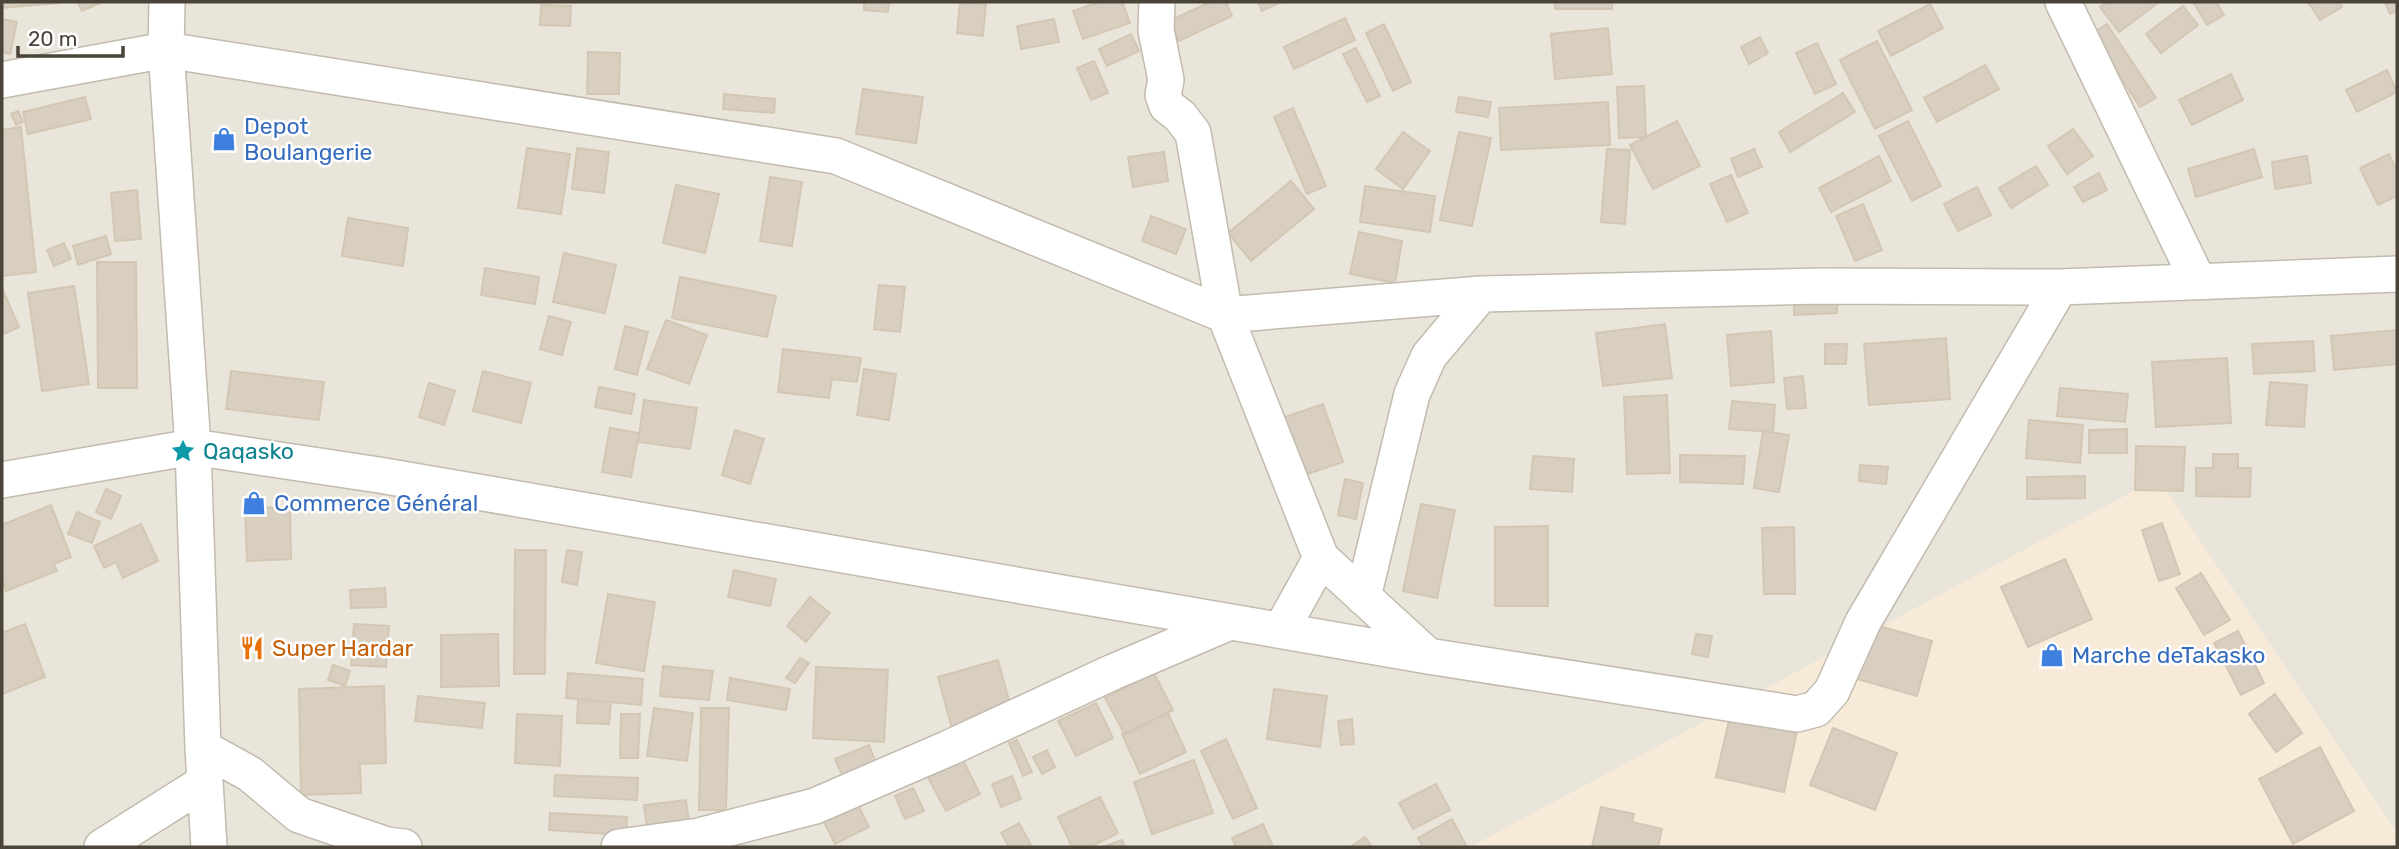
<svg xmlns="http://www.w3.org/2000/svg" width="2399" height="849" font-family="Rubik,sans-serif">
<rect width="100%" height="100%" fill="#f6f3ec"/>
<path fill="#eae5da" d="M2 2H2397V847H2Z"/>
<path fill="#f7ead8" d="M2158 478 2397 833V847H1470Z"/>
<path fill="#d8cfc1" stroke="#d3c7b4" stroke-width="2" d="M2 2H59V3L2 8Z
M78 2H102L82 11Z
M864 2H889L888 12 864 10Z
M960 2 986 4 983 36 957 33Z
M1099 2H1122L1130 23 1083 39 1073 11Z
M1210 2H1226L1232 16 1179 41 1169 21Z
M1258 2H1281L1262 11Z
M1555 2H1612V9H1555Z
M2107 2H2159L2119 32 2100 7Z
M2193 2H2216L2224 15 2207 25Z
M2308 2H2338L2342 7 2320 20Z
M2385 2H2397V11L2390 14Z
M1930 4 1943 28 1891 56 1878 31Z
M541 5 571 6 570 26 540 25Z
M2183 6 2198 25 2161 53 2146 34Z
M1345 18 1355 40 1294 69 1284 47Z
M2 19 17 22 10 54 2 52Z
M1054 19 1059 42 1021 49 1017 26Z
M1384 24 1411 82 1393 91 1366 33Z
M2107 24 2156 98 2140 107 2092 34Z
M1608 28 1612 74 1555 79 1551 34Z
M1131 34 1139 51 1107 66 1099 49Z
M1760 37 1768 53 1749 64 1741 47Z
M1877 41 1912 110 1875 129 1840 60Z
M1817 43 1836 84 1815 94 1796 53Z
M1356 48 1380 96 1367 102 1343 54Z
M588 52 620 53 619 94H587Z
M1094 61 1108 93 1091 100 1077 68Z
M1985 65 1999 89 1937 122 1924 98Z
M2387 70 2397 92 2357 112 2346 90Z
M2231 74 2243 100 2192 125 2179 100Z
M1644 86 1646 137 1619 138 1617 87Z
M863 89 923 97 916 143 856 134Z
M1843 93 1855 112 1790 152 1779 132Z
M724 94 775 99 774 113 723 109Z
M85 97 91 119 28 134 23 112Z
M1459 97 1491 102 1488 117 1456 112Z
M1608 102 1610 145 1501 150 1499 108Z
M1293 108 1326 186 1307 194 1274 117Z
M18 111 23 122 16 125 11 114Z
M1677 121 1700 166 1653 189 1630 145Z
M1908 121 1941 186 1912 201 1879 136Z
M21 127 36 272 2 276V130Z
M2073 129 2093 156 2067 174 2048 146Z
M1403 132 1430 151 1403 189 1376 169Z
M1459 132 1491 138 1472 226 1440 220Z
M527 148 570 154 561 214 518 208Z
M577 148 609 152 604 193 572 189Z
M1607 149 1630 150 1625 224 1601 222Z
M1754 149 1762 167 1738 177 1731 159Z
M2254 149 2262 177 2196 197 2188 169Z
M1164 152 1168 181 1133 187 1128 157Z
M2389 154 2397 171V196L2378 205 2360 168Z
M1879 156 1891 181 1831 212 1819 188Z
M2307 156 2311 183 2275 189 2272 162Z
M2036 166 2048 185 2011 208 1999 188Z
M2099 173 2107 190 2083 202 2074 187Z
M1731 175 1748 213 1727 222 1710 184Z
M770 177 802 182 792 246 760 241Z
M1291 181 1314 209 1251 261 1228 233Z
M676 185 719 194 705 253 663 243Z
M1365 186 1435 196 1430 232 1360 222Z
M1977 187 1991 215 1958 231 1944 204Z
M137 190 141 239 115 241 111 193Z
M1863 204 1882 250 1855 261 1836 216Z
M1151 216 1186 229 1176 254 1142 241Z
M348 218 408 228 403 266 342 256Z
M1359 232 1402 241 1395 283 1350 274Z
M106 236 111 254 78 265 73 246Z
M64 243 71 259 54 266 47 250Z
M564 253 616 265 605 313 553 302Z
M97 262H136L137 388H98Z
M485 268 539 277 535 304 481 295Z
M680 277 776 296 767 337 672 318Z
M879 285 905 287 900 332 874 329Z
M74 286 89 384 42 391 28 293Z
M2 288 19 327 2 335Z
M1837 294V313L1794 315V296Z
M549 316 571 322 562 355 540 349Z
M666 320 707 335 689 384 647 369Z
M1665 324 1672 378 1603 386 1596 333Z
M625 326 648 332 637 375 615 369Z
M2397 330V364L2334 370 2331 336Z
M1771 331 1774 382 1731 386 1727 335Z
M1946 338 1950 399 1869 405 1864 344Z
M2313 341 2315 371 2254 374 2252 344Z
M1825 344H1847L1846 364H1825Z
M783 349 861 358 857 382 832 379 829 398 778 392Z
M2227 358 2231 423 2156 427 2152 362Z
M864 369 896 374 889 420 857 415Z
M231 371 324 382 319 420 226 409Z
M483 371 531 383 521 423 473 411Z
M1803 376 1806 408 1787 409 1784 378Z
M2270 382 2307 385 2304 427 2266 425Z
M429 383 455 391 444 425 419 417Z
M599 387 635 394 631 414 595 407Z
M2060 388 2128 394 2125 422 2057 416Z
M1667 395 1670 473 1627 474 1624 397Z
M644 400 697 408 690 449 638 442Z
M1732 401 1775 405 1773 432 1729 429Z
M1323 404 1343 462 1296 478 1276 420Z
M2029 420 2083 425 2080 463 2026 458Z
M610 428 639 433 631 477 602 472Z
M2127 429V453H2089V430Z
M735 430 764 439 750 484 722 475Z
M1763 431 1789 435 1779 492 1754 488Z
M2136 446 2185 447 2183 491 2135 490Z
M2213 454H2238V468H2251L2250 497 2196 496V468H2213Z
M1680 455 1745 456 1743 484 1680 482Z
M1533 456 1574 459 1572 492 1530 489Z
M1860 465 1888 467 1886 484 1859 481Z
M2085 476V498L2027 499V477Z
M1345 479 1363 483 1356 519 1338 515Z
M106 489 121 496 111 519 96 512Z
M1421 504 1455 510 1437 598 1403 591Z
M51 505 71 557 54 564 57 571 6 591 2 581V525Z
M290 507 291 559 247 561 245 508Z
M77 512 100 522 92 543 68 534Z
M2162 523 2180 574 2159 581 2142 530Z
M141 524 158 561 123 578 116 562 104 568 94 546Z
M1548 526V606H1495V527Z
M1794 527 1795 594H1764L1762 528Z
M515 550H546L545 674H514Z
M567 550 582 552 577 585 562 582Z
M2065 559 2092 619 2028 647 2001 587Z
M734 570 776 579 770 606 728 597Z
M2201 573 2230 620 2204 635 2176 588Z
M385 588 386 607 351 608 350 590Z
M608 594 655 602 644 671 596 663Z
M810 597 830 613 806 642 787 626Z
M1869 623 1932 641 1917 696 1854 678Z
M25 624 45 677 2 694V633Z
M354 624 389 626 386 667 351 665Z
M2238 631 2264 683 2241 695 2214 643Z
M498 634 499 686 441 687V635Z
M1696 634 1712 636 1708 657 1692 654Z
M800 658 809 663 795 683 786 678Z
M998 660 1013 715 953 732 938 677Z
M333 665 350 671 345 686 328 680Z
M663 666 713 671 709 700 660 696Z
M816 667 888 670 884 742 813 738Z
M568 673 643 679 641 705 566 698Z
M1154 673 1173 710 1125 735 1105 698Z
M730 678 790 689 786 710 727 700Z
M384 686 386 763 360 764 361 793 301 795 299 689Z
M1274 689 1327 696 1320 747 1267 739Z
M2275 694 2302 733 2276 752 2249 714Z
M418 696 485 703 482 728 415 721Z
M578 700 611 702 609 724 577 723Z
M1096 703 1113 738 1076 756 1058 721Z
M654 708 693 713 687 761 647 756Z
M701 708H729L726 810H699Z
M1168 713 1186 752 1140 774 1122 734Z
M517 714 562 716 560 766 515 763Z
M621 714H640L638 758H620Z
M1730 716 1797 731 1784 792 1716 777Z
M1352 719 1354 744 1341 745 1338 721Z
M1833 728 1897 753 1875 810 1810 785Z
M1226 739 1257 808 1233 819 1201 751Z
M1017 740 1032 772 1023 776 1009 743Z
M869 745 876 763 843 777 835 759Z
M2320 747 2354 811 2293 844 2259 779Z
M1047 750 1055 767 1042 774 1033 757Z
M962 758 980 794 946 811 927 776Z
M1194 760 1213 813 1152 834 1134 782Z
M555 775 638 778 637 800 554 796Z
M1012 776 1021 799 1001 807 992 784Z
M1436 784 1450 810 1413 829 1399 803Z
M913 788 924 811 905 819 895 796Z
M1100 797 1118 833 1090 847H1072L1058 817Z
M686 800 690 830 648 835 644 805Z
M858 805 869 827 835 844 824 822Z
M1601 807 1634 814 1632 822 1662 829 1658 847H1592Z
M550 813 627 817 626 835 549 830Z
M1452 819 1467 847H1423L1418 838Z
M1019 823 1032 847H1009L1001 833Z
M1263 824 1273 847H1236L1232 838Z
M1365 837 1372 847H1350Z
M1122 840 1125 847H1103Z"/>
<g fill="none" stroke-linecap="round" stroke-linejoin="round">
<g stroke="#c2bbae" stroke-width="38">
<path id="street" d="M167 2 166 50 193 447 203 748 209 847
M1157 2 1156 30 1166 80 1163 95 1167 106 1180 116 1193 133 1225 315 1481 294 1821 286 2060 287 2397 274
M2063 2 2198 281
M2 80 166 50 836 156 1225 315 1321 558 1281 630
M2 480 193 447 379 475 1428 656 1797 714 1816 709 1832 691 1863 622 2060 287
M1321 558 1428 656
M1363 597 1412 394 1429 356 1481 294
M203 748 250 774 299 815 387 845 404 847
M102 847 205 782
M619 847 699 836 815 806 949 748 1113 672 1230 622"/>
</g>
<use href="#street" stroke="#fff" stroke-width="35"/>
</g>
<defs>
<g id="shop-bare" transform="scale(1.89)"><path d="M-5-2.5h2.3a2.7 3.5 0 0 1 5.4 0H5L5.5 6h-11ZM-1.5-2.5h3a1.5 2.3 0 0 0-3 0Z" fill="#3f7fe0" stroke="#fff" stroke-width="2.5" paint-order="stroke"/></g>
<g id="sight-bare" transform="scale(1.89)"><path d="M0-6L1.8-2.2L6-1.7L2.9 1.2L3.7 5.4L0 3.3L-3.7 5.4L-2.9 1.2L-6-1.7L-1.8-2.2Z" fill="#0f9aa8" stroke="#fff" stroke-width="2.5" paint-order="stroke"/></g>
<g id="restaurant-bare" transform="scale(1.89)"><path d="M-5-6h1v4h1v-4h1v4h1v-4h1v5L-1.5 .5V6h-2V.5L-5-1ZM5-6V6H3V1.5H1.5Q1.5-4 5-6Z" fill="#e8710a" stroke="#fff" stroke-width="2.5" paint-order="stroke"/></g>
</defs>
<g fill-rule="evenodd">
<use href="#shop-bare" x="224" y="139"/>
<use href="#sight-bare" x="183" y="451"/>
<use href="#shop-bare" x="254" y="503"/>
<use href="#restaurant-bare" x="252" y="648"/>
<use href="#shop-bare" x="2052" y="655"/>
</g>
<g text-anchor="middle" stroke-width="5" stroke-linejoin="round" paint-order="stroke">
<g font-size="23" fill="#366cbe" stroke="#fff" text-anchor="start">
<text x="244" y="134">Depot<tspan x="244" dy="26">Boulangerie</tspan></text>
<text x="274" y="511">Commerce Général</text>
<text x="2072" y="663">Marche deTakasko</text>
</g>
<g font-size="23" fill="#0d838f" stroke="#fff" text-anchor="start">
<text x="203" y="459">Qaqasko</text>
</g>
<g font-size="23" fill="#c56008" stroke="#fff" text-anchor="start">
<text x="272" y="656">Super Hardar</text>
</g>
</g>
<rect width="2399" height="849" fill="none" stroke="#4b4439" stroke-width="7"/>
<path d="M18 46v10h105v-10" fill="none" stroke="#4b4439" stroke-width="3.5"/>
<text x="28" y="46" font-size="21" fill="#4b4439" stroke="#ffffff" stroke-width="5" paint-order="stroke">20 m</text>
</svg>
